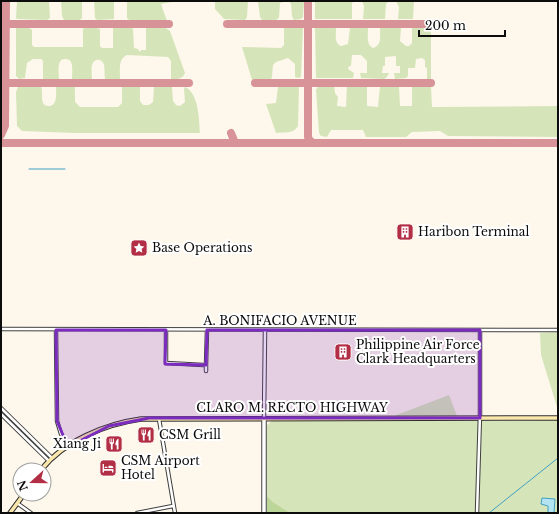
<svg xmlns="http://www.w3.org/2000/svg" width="559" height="514" font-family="'Libre Baskerville',serif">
<rect width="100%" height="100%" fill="#fef8ec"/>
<path fill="#d6e5b9" d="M17 1H49L50 18 47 20 17 19 16 18Z
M61 1H82V18L80 20H64L62 16Z
M94 1H114V19L97 20 95 18Z
M127 1H178L161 4 167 21 129 20 127 18Z
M215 1H248L247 17 245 20 224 19 215 9Z
M258 1H286L280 3 279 18 276 20H262L260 17Z
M287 1H304L303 17 301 19 294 20C290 15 293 8 290 2Z
M315 1H355L352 3V19H315Z
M362 1H389L386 4 385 19H363L364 6Z
M396 1H414L413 19H398L399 7Z
M130 27 133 29 134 48 138 49 140 52 141 50H146V27H164L170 31 185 73C182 80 177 79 171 79V61L168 57 127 55C118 59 120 70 120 79H105C104 74 105 69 104 65 102 58 94 58 92 65 91 69 92 75 92 79H72C72 74 73 66 71 62 70 60 68 59 65 59 56 59 59 73 59 79H43V61L41 59H33L27 63 25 78 19 79 16 76V28H29L32 30V45L34 47H83V29C87 26 95 27 100 29V46L102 48H113V28Z
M284 27H303L301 77 298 78 295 77V64L288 58 276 62 273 65 272 77 271 79 252 80 242 47 281 48 284 45Z
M315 28H336C336 35 334 43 341 46L348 44 350 28H368C368 36 366 44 373 48 382 45 380 37 380 28H401L400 41 406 46H409L412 43V28H431V80H427V68L425 67V60L422 58 416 59 415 68H408V76L406 78 395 79 394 73H400V66H396V56L385 57V66H383L382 73H389L387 77 384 79 361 78 360 73H367V61L361 55H352L351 66H349L348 69 354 73 353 78H316Z
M319 85H334L335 93 338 97 337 106 346 107 347 85 367 86V106L378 107 380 86H399L400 106H412V86L431 87 432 107 558 106V137L448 136 440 131 412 132 406 137H366L363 130H331L327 137 321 136 319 133 316 90Z
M41 86C43 91 41 98 43 103 44 105 46 106 48 106 58 107 56 92 56 86H75V102L80 107H118L122 103V87L140 86V101L143 105H149L153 102 154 86 172 87 173 101 176 105 180 106 185 102 184 89 185 87C199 93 199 120 200 133H75L22 131 17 126 16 92 18 87H20Z
M299 86 298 126C294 134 284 132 276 133L266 104 276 103 278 87Z
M558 332V410L541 355 540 333Z
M449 395 457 416H394Z
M300 420 485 421 558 420V513L288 512 273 502 267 496V425L272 421Z"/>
<path fill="#bcd599" d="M267 496 273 502 290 513H267Z"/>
<path fill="#b4e3f1" stroke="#41a0c3" d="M542 498 555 499 554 513H548V506L541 504Z"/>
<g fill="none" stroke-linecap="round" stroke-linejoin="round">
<path stroke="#41a0c3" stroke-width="1" d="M29 169H65
M489 513 558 458"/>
<path stroke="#d89398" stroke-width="8" d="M308 1V137L310 141 314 143
M1 24H169
M227 24H429
M1 83H189
M255 83H431
M231 133 235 143
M1 135 5 126 6 1
M1 143H558"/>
<g stroke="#3f3f3f" stroke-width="4.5">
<path id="minor" d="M1 329 558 330
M56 330 57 421 61 434 68 447
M166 330V363L203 365H206L207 330
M206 371V365
M1 408 52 458
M1 414 49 461
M264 418 265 330
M159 419 175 513
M17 503 31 513
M137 513 173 506
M477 513 480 414V330"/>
</g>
<g stroke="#3f3f3f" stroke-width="5.5">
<path id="tertiary" d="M264 418V513"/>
</g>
<g stroke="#2e2e2e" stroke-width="5.5">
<path id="secondary" d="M41 470C64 441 105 424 141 419L558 418
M10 513 24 494"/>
</g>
<use href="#minor" stroke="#fff" stroke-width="2.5"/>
<use href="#tertiary" stroke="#fff" stroke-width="3.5"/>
<use href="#secondary" stroke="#f9e7ac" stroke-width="3.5"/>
</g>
<path fill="#7b2cbf" fill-opacity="0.2" stroke="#7b2cbf" stroke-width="3" stroke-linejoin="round" d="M56 330H166L165 364 206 365 207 330H480V418H149L109 426 68 447 57 421Z"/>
<defs>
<g id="building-square" transform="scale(0.9)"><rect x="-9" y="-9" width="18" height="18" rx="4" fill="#b22e45" stroke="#fff"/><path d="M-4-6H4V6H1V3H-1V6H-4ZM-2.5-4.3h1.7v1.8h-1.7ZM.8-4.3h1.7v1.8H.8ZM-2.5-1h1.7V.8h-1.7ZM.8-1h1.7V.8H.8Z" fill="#fff"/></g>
<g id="sight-square" transform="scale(0.9)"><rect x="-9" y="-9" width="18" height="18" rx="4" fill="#b22e45" stroke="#fff"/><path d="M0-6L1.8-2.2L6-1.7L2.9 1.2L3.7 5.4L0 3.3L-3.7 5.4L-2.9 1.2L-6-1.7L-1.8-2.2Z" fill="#fff"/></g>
<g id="restaurant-square" transform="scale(0.9)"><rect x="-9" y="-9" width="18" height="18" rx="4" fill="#b22e45" stroke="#fff"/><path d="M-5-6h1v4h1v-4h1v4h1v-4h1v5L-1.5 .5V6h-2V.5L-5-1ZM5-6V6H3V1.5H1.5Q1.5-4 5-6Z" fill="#fff"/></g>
<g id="hotel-square" transform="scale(0.9)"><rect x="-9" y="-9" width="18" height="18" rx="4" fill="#b22e45" stroke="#fff"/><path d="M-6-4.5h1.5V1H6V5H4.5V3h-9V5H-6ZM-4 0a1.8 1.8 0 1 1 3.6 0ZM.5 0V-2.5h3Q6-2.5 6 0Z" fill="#fff"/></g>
</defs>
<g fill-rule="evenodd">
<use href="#building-square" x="405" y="232"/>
<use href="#sight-square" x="139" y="248"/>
<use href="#building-square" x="343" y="352"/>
<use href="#restaurant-square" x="146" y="435"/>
<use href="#restaurant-square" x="114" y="444"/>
<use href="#hotel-square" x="108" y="468"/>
</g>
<g text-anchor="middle" stroke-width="4" stroke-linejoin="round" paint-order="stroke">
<g font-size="12" fill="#0c0c0c" stroke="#fff" text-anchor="start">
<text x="418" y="236">Haribon Terminal</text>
<text x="152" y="252">Base Operations</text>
<text x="356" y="349">Philippine Air Force<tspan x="356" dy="14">Clark Headquarters</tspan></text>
<text x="159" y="439">CSM Grill</text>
<text x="101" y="448" text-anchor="end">Xiang Ji</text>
<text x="121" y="465">CSM Airport<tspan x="121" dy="14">Hotel</tspan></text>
</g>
<g font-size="12" fill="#0c0c0c" stroke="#fff">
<text x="280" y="325">A. BONIFACIO AVENUE</text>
<text x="292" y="412">CLARO M. RECTO HIGHWAY</text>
</g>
</g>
<rect width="559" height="514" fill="none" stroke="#0c0c0c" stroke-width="4"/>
<g transform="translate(32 482) rotate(249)"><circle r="19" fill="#ffffff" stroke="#9e9e9e"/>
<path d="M0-3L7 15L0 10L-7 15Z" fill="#b22e45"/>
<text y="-6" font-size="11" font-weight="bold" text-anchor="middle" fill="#0c0c0c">N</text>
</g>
<path d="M419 30v6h86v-6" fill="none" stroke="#0c0c0c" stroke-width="2"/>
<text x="425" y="30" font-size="12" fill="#0c0c0c" stroke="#ffffff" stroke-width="3" paint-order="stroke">200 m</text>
</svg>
